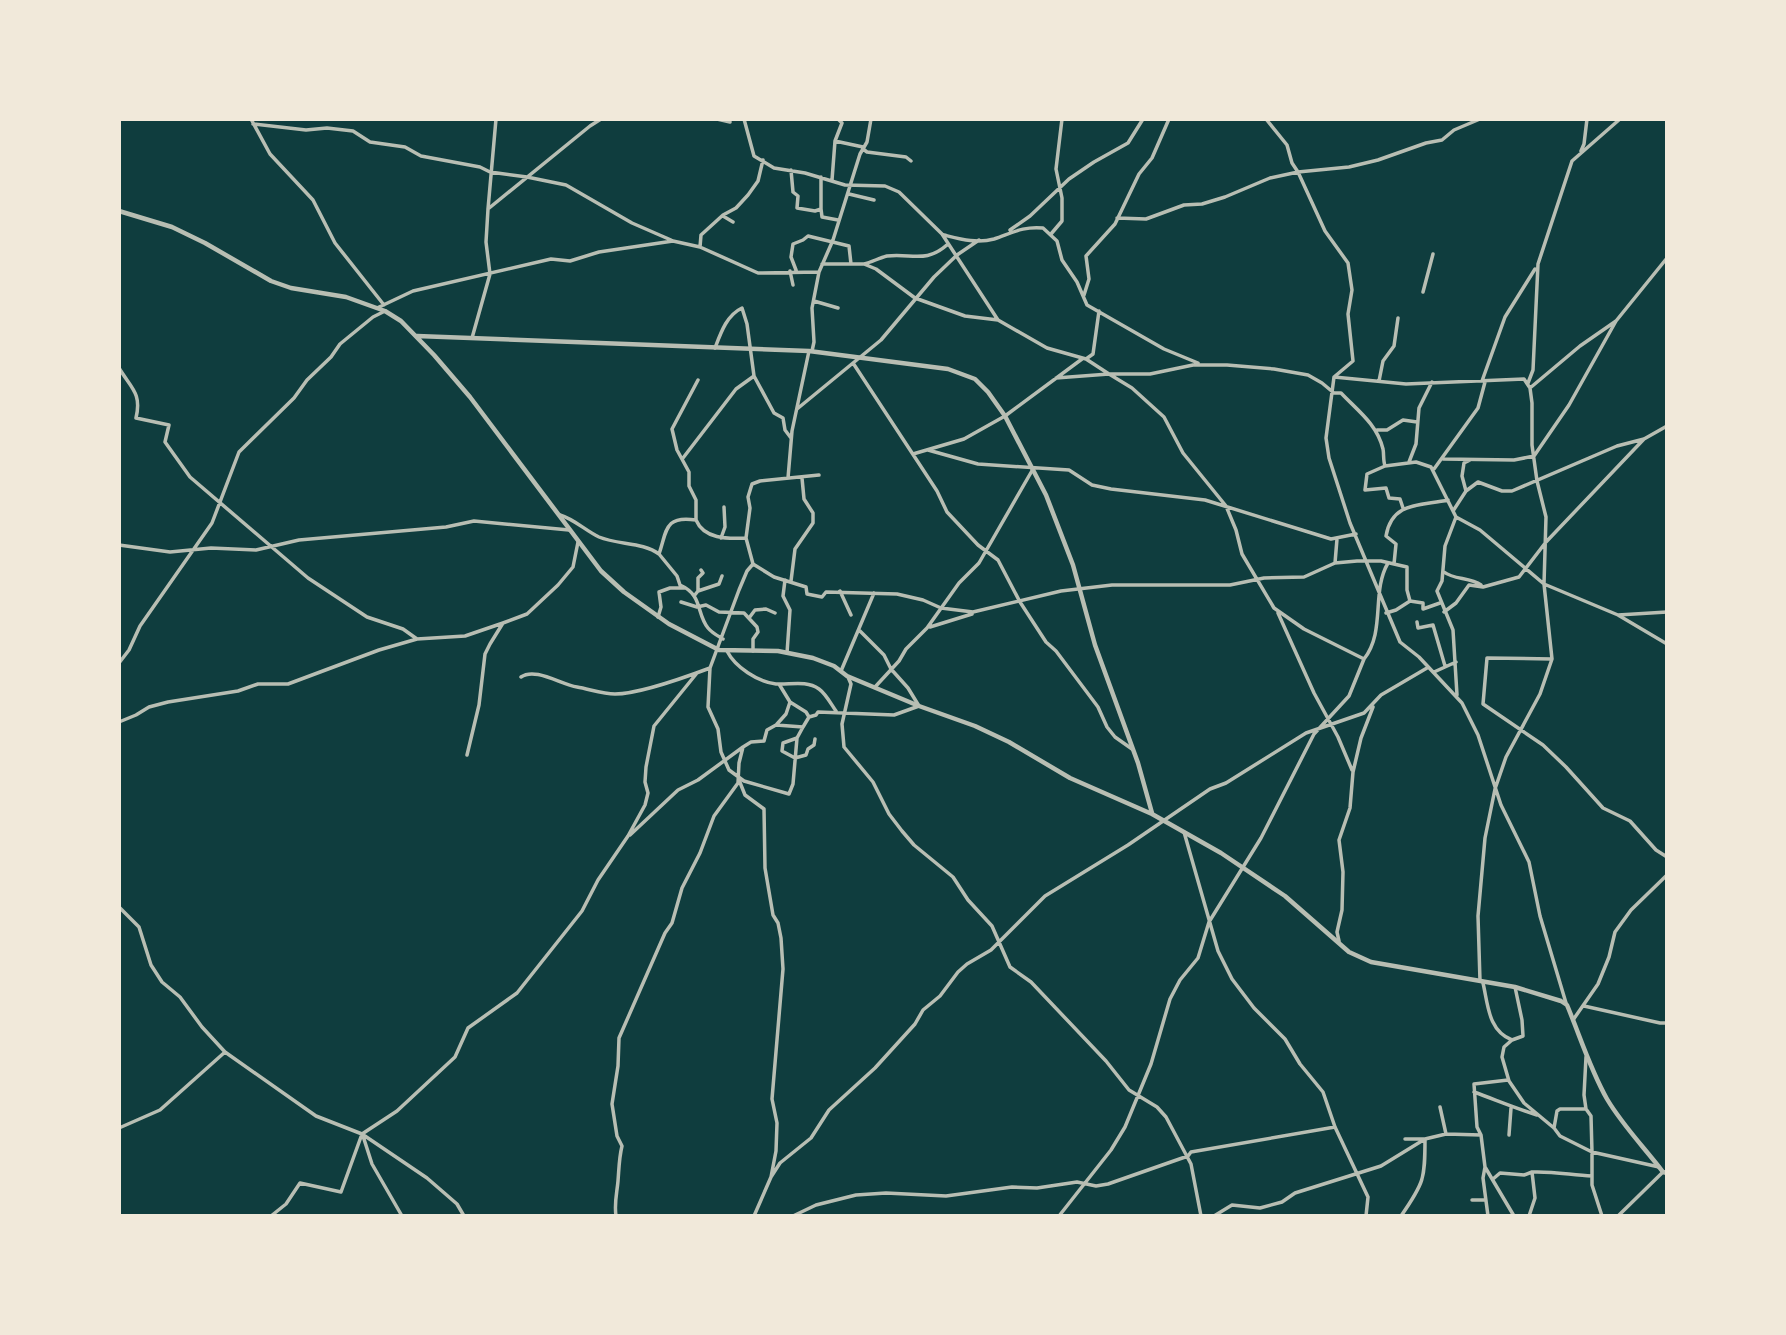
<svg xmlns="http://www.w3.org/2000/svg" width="1786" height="1335" font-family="Jost,sans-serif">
<rect width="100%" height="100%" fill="#0f3d3e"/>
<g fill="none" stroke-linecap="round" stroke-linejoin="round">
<path stroke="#b8beb3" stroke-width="3.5" d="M251 119 270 154 313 200 335 243 384 305
M717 119 730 122
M744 119 754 156 774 168 805 173 845 185 885 186 899 192 942 234 998 320
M1266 119 1287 145 1292 163 1298 172 1349 167 1378 160 1426 143 1442 140 1454 130 1480 119
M253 124 306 130 327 128 353 131 370 142 405 147 421 156 480 167 490 172 527 177 566 185 632 223 671 240
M835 141 863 147
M863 149 867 152 906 157 911 161
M1581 151 1584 144 1587 119
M791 170 793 192 798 196 797 208 815 211 821 209 822 217 838 220
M832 180 835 141 842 123 838 119
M849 194 874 200
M488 209 590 126 601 119
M821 209V177
M723 216 733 222
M1117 218 1146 219 1184 205 1202 204 1225 197 1270 178 1298 172 1325 231 1348 263 1352 290 1348 314 1353 361 1334 377 1326 438 1329 458 1350 523 1400 642 1419 657 1462 703 1478 735 1501 805 1529 862 1540 916 1566 1003
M1010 230 1030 216 1069 179 1094 162 1128 143 1143 119
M1051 234 1062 221V198L1056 169 1062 119
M944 235C960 239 977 244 994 239 1012 233 1023 226 1043 228L1057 241 1062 260 1077 282 1087 305 1164 349 1198 363
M700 247 701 235 723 215 736 208 748 195 758 181 763 160
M822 264H864L876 269 915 298 965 316 998 320 1047 348 1086 359 1109 374H1150L1193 365H1227L1274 369 1308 375 1322 383 1334 393H1341C1357 410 1377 424 1383 449 1384 454 1383 460 1385 466L1416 462 1431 467 1456 517 1480 530 1544 584 1546 517 1537 481 1532 445V403L1530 388 1524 379 1406 384 1334 377
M864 264C872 262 879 258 887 256 912 253 926 264 948 244
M796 270 791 257 793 244 803 240 808 236 849 246 851 264
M790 271 793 285
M1423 292 1433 254
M1084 295 1089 279 1086 256 1115 224 1139 174 1152 158 1169 119
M814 301 838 308
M377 308 413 291 551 259 570 261 599 252 673 241 700 247 758 273 819 272
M472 338 490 274 486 242 488 209 496 119
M715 348C721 332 727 315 742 308L747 324 754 376 774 413 783 418 785 430 791 438
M812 351 814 342 812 308 819 272 833 240 860 154 867 142 871 119
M1086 359 1093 354 1099 311
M853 363 937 491 947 512 978 545 998 560 1020 602 1046 642 1056 651 1098 707 1107 727 1115 737 1132 749
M119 368C131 388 142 393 136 418L169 425 165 442 190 477 308 578 367 617 403 629 417 639
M1056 378 1109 374 1132 388 1164 417 1183 453 1226 506 1236 530 1242 554 1274 608 1304 629 1364 659 1349 696 1314 734 1261 838 1209 922 1198 958 1180 980 1170 999 1151 1064 1125 1127 1111 1150 1059 1216
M1379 381 1383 361 1394 346 1398 318
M1482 381 1505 317 1535 269
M1528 383 1533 370 1538 264 1572 161 1620 119
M1530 388 1580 346 1616 321 1667 258
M797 409 881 340 934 277 957 255 979 240
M1377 430H1387L1403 420 1417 422
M928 450 978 464 1069 470 1092 485 1111 489 1205 500 1331 539 1356 534
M913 454 964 439 1005 416 1082 359
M683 458 736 389 754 376
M1443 459 1514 460 1534 456 1569 405 1616 321
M1409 462 1416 444 1419 408 1432 382
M1385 466 1367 474 1365 490 1386 488 1389 498 1400 499 1403 508
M1434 469 1478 408 1485 382
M819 475 760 481 752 484 748 497 750 508 746 538 753 564 774 577 806 587 807 594 822 597 826 592 897 594 923 600 941 608 973 612 1061 591 1112 585H1230L1264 578 1304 577 1335 563 1357 561H1381L1407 567V590L1410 601 1423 603V609L1440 603
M788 478 792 431 809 351
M1466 491 1462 476 1464 463 1470 460
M1453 511 1466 491 1478 482 1502 491H1512L1617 446 1644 439 1667 426
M560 515C574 519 586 531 599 537 618 545 643 542 659 554 667 531 664 515 696 520 704 539 727 539 746 538
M1456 517 1445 546 1442 581 1437 591 1453 630 1457 695
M696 520V500L689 486V472L677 450 672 429 698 380
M721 538 725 527 724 507
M119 545 170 552 211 548 256 550 299 540 446 527 474 521 569 530
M659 554 677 576 680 585C703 595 696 613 708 628 712 633 718 636 723 639
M1335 563 1337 539
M753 564 747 571 739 590 710 668 708 707 718 729 721 752 729 770 744 781 789 794 793 784 797 738 803 727
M1394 564 1396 544 1386 536C1392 501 1421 506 1448 500
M1444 572C1454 580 1470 577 1481 585
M785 580 783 596 790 610 787 653
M791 581 795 549 813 523V513L804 499 802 478
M698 591 719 584 722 576
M840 591 851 615
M694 596 698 591V578L703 573 701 570
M681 602 697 607 706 605 719 612 744 613 757 627 758 632 753 639V651
M1444 612 1456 603 1469 585 1483 587 1519 577 1546 542 1644 439
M1278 613 1314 693 1338 737 1352 770
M1386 613 1396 610 1410 601
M1618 615 1667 644
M658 617 661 607 659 592 670 588H685
M749 618 755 610 766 609 775 613
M1417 622 1418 628 1433 625 1445 666
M930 627 972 614
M727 651C735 667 758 682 776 684 790 685 806 680 819 689 826 694 831 704 836 711
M1364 659C1386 631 1371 592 1388 563
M1552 659 1487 658 1483 704 1543 745 1566 767 1603 808 1630 821 1656 850 1667 857
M119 663 129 650 140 626 212 523 239 452 294 398 307 380 331 357 340 344 373 317 385 311
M841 671 874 593
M1434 672 1456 662
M521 677C535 667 560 684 577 687 589 689 603 694 615 694 640 694 686 677 710 668
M848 677 851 684 842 724 844 747 873 782 889 814 902 831 914 845 953 877 968 900 992 926 1010 967 1031 982 1106 1061 1129 1090 1157 1107 1166 1117 1191 1164 1201 1216
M779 684 790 702 806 712 809 717
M875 687 899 661 906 649 927 628 959 583 979 563 1033 469
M119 722 136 715 149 707 168 702 238 691 258 684H288L379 650 417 639 465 636 503 623
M777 724 786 714 790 702
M797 738 783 743 782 751 795 758 806 755 808 749 814 745 815 739
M467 755 479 705 485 654 490 644 503 623 527 614 558 585 573 567 578 542
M739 780 745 795 764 809 765 868 773 915 778 923 781 938 783 969 772 1099 777 1123 776 1151 771 1177 754 1216
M1184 832 1218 951 1232 979 1254 1008 1285 1039 1300 1064 1323 1092 1335 1127 1368 1197 1366 1216
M630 835 678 790 698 780 743 747 751 742 764 741 767 730 776 725 803 727 809 717 816 715 818 712 894 715 919 706 908 688 891 669 884 655 860 631
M119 907 139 927 151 965 162 982 180 997 202 1027 225 1052 316 1116 362 1134 427 1178 457 1204 464 1216
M1339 941 1337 932 1342 910 1343 872 1339 840 1350 808 1353 772 1361 738 1373 707
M1480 981 1478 916 1485 838 1495 789 1506 757 1540 694 1552 659 1544 584 1618 615 1667 612
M1483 983C1488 1004 1488 1031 1512 1040
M1515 987 1522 1020 1523 1036 1512 1040 1504 1047 1502 1057 1509 1081 1524 1103 1554 1128 1560 1136 1592 1152V1185L1602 1216
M1584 1006 1660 1023H1667
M1573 1020 1598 984 1609 957 1615 932 1631 910 1667 875
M1586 1057 1584 1095 1586 1109 1591 1116 1592 1152 1659 1167
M1508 1080 1474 1084 1477 1127 1481 1135 1485 1167 1514 1216
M1474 1092C1496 1100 1515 1108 1537 1115
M1440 1107 1446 1134
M119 1128 160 1110 225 1052
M1554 1128 1557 1111 1560 1109H1586
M1509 1135 1511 1108
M363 1136 372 1164 402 1216
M1405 1139H1425L1446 1134 1481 1135
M1485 1167 1483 1178 1488 1216
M771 1177 780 1163 811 1138 829 1110 875 1068 915 1024 923 1010 940 996 958 972 967 964 991 950 1045 896 1128 845 1210 789 1226 783 1306 733 1364 713 1381 695 1427 668
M1493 1179 1500 1173 1524 1175 1532 1172
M1472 1200H1486
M271 1216 286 1204 300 1183 341 1192 362 1134 397 1111 455 1057 468 1028 517 993 582 911 598 880 628 836 645 805 648 793 645 782 646 767 654 726 697 673
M616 1216C614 1203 617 1193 618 1181 619 1169 619 1158 622 1146L617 1136 612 1104 618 1066 619 1038 665 933 672 923 682 888 700 853 714 816 738 783 739 763 743 747
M793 1216 816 1205 856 1195 886 1193 946 1196 1012 1187 1037 1188 1077 1182 1096 1186 1108 1184 1188 1156 1191 1152 1335 1127
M1214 1216 1232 1205 1260 1208 1282 1202 1295 1193 1381 1166 1425 1139
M1401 1216C1424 1183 1425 1179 1425 1139
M1529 1216 1535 1198 1532 1172C1553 1171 1571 1175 1592 1176
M1618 1216 1663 1172"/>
<path stroke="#b8beb3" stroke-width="4.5" d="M119 211 172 227 205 243 271 281 291 288 346 297 385 311 401 321 434 355 470 397 601 571 624 592 669 624 719 650 778 651 813 658 834 666 847 676 919 706 975 726 1009 742 1070 778 1152 814 1221 853 1285 896 1349 952 1371 962 1515 987 1561 1001 1567 1005C1580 1036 1590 1069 1607 1099 1623 1126 1644 1147 1663 1172L1667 1173
M417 336 809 351 948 369 975 379 988 392 1005 416 1046 495 1073 565 1095 645 1138 763 1152 813"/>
</g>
<rect width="1786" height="1335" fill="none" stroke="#f1e9da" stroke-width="242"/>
</svg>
